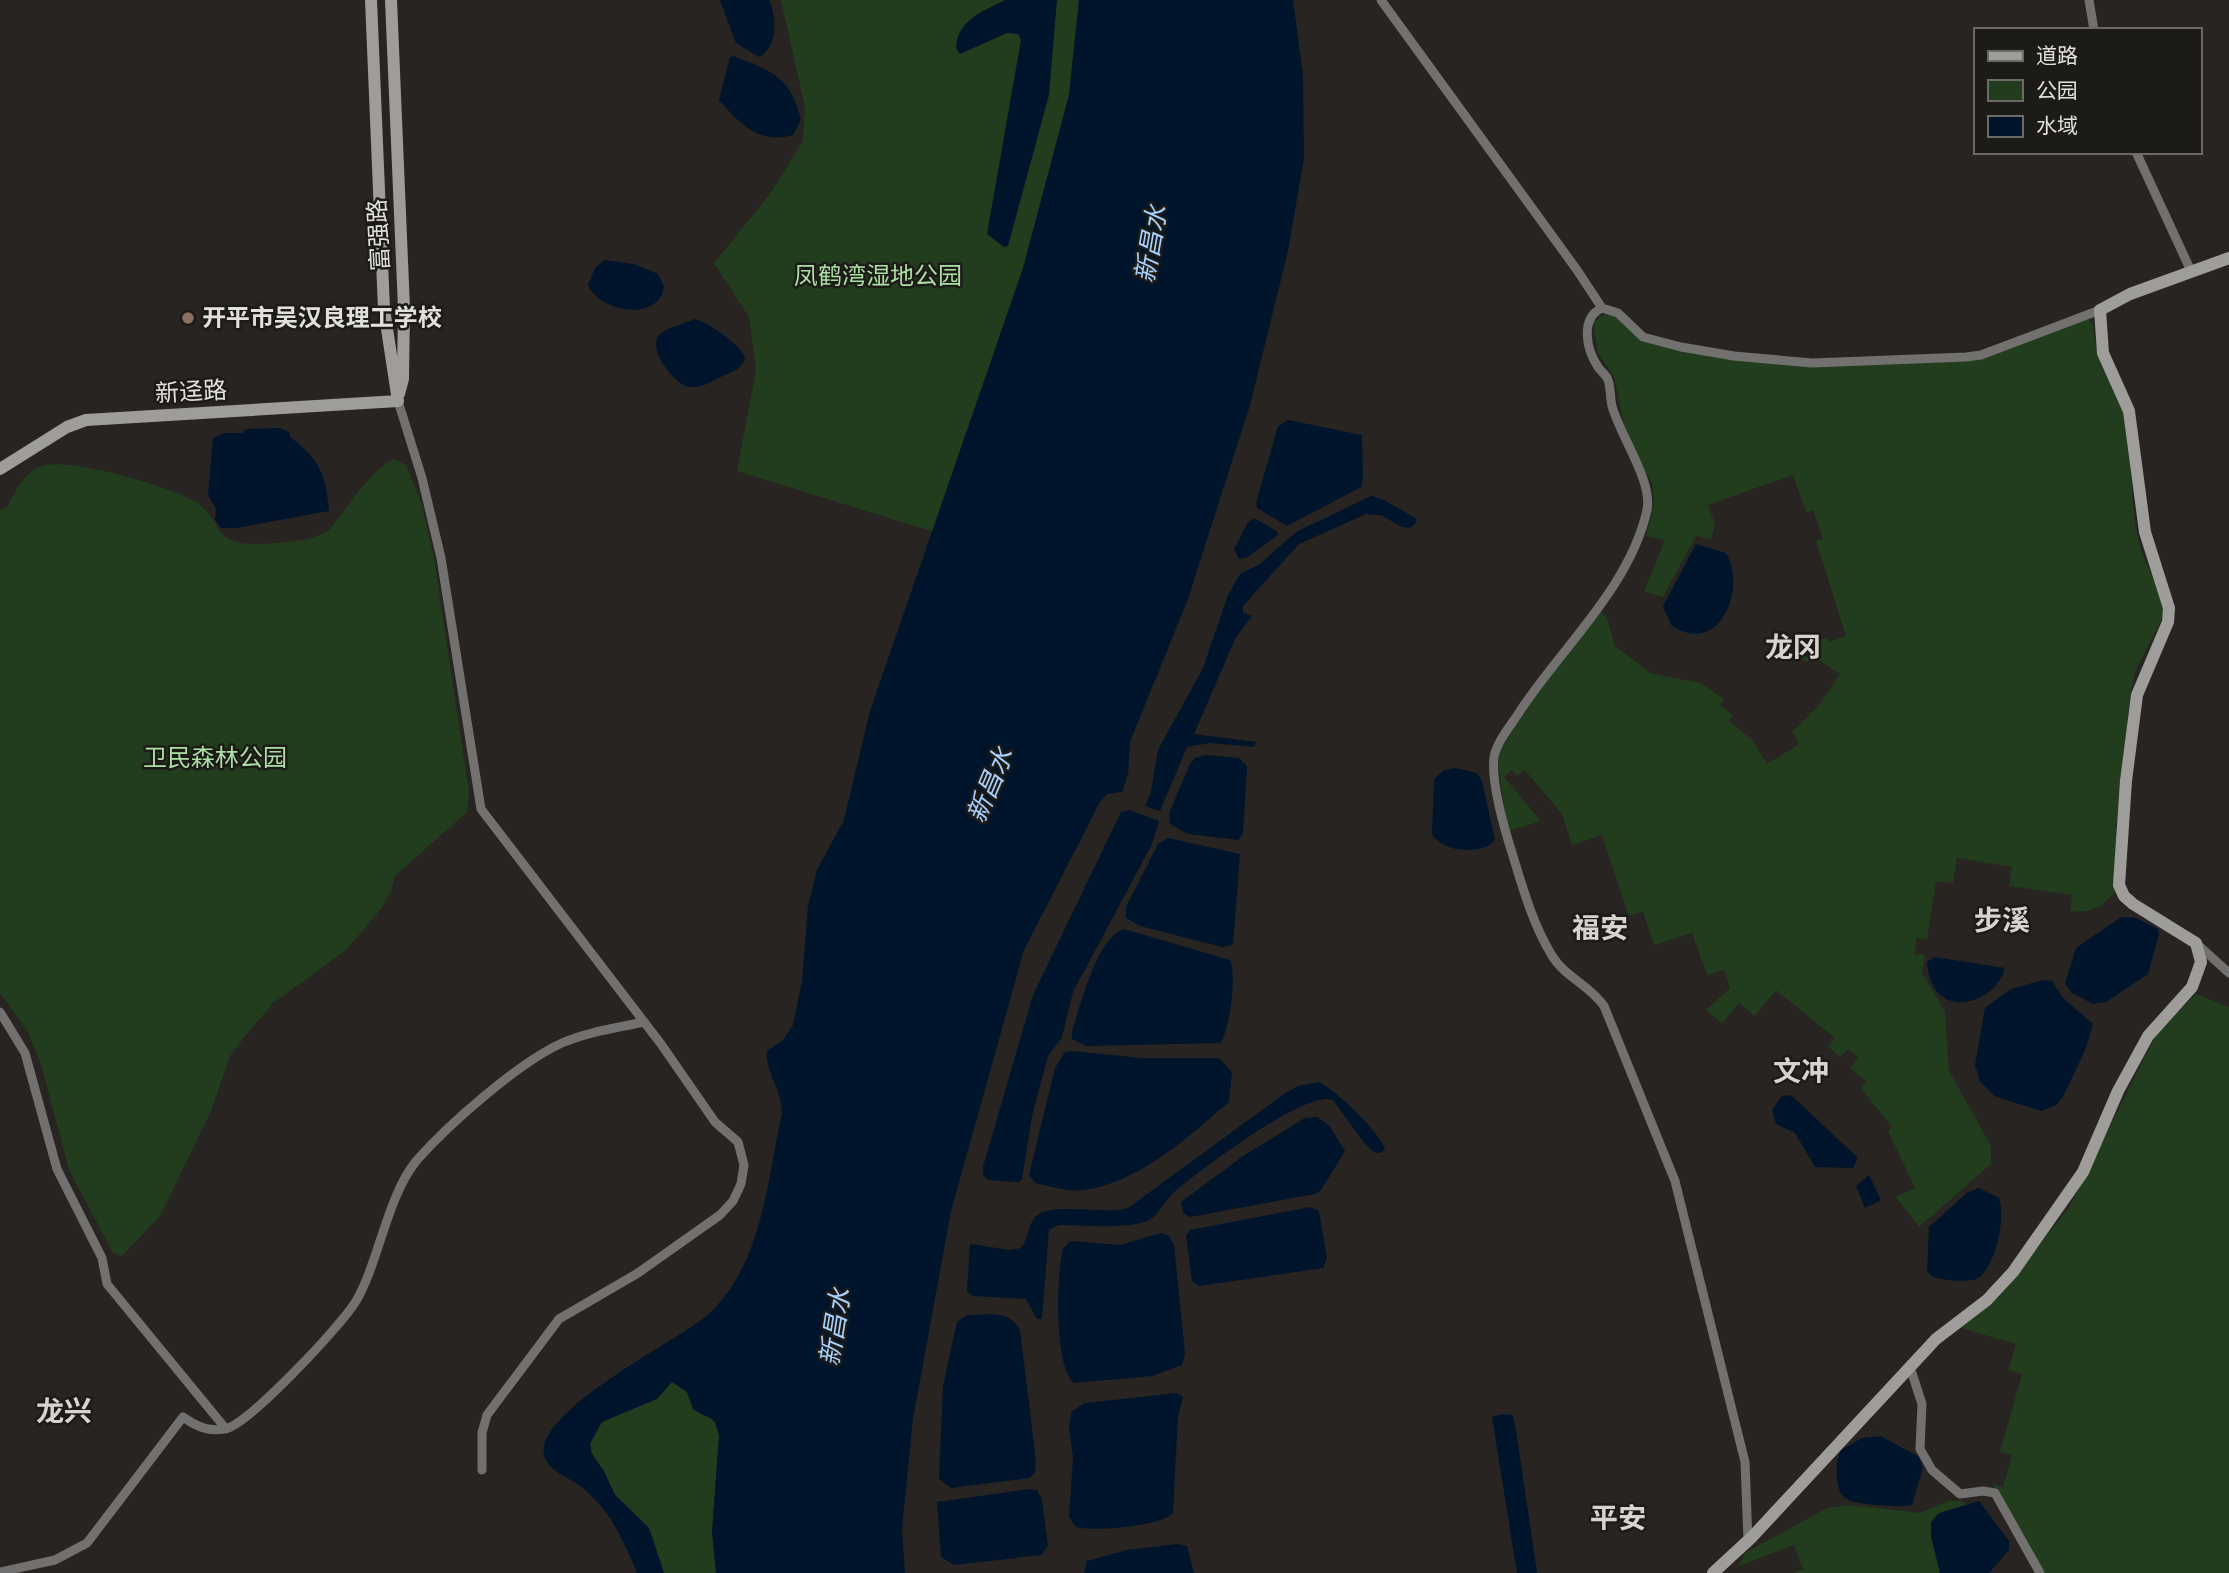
<svg xmlns="http://www.w3.org/2000/svg" width="2229" height="1573" font-family="'Source Sans 3','Noto Sans SC',sans-serif">
<rect width="100%" height="100%" fill="#272421"/>
<path fill="#223d1e" d="M781 0H1079L1069 95 1023 268 934 532 737 471 756 370 749 317 714 263 770 194 803 141 805 107Z
M1604 314 1616 316 1636 336 1652 344 1752 362 1980 359 2088 319 2093 324C2094 365 2119 383 2125 419 2133 461 2129 505 2140 547 2147 572 2165 589 2163 617L2135 672 2130 696 2116 826V891C2102 906 2092 914 2070 911L2072 895 2009 886 2012 867 1957 858 1953 883 1936 881 1927 939 1917 938 1914 954 1925 955 1922 973 1945 1012 1949 1071 1991 1146V1164L1919 1227 1896 1197 1915 1188 1888 1131 1892 1127 1861 1088 1866 1081 1850 1068 1858 1057 1848 1049 1840 1057 1828 1047 1835 1038 1776 990 1755 1016 1739 1003 1722 1023 1706 1010 1730 988 1724 970 1707 975 1692 933 1654 945 1643 912 1629 916 1602 835 1572 845 1562 814 1525 770 1517 776 1512 770 1504 777 1541 821 1508 831 1498 764 1500 750 1537 691 1598 610 1607 618 1615 646 1650 673 1701 683 1724 699 1720 705 1733 716 1729 721 1752 740 1767 764 1799 744 1792 732 1820 704 1840 674 1812 655 1807 662 1796 656 1801 645 1827 637 1829 642 1846 636 1816 541 1823 539 1813 510 1806 512 1793 475 1708 505 1715 524 1711 539 1696 536 1663 597 1644 592 1665 540 1646 536 1654 503 1652 483 1627 439 1614 377 1598 353 1593 322Z
M394 459 406 465 422 505 434 558 469 792 467 812 395 876 391 891 381 909 346 950 273 1003 246 1035 230 1056 211 1111 160 1216 122 1256 113 1253 69 1170 41 1064 28 1032 0 993V510L6 508C15 493 23 474 39 467 63 455 173 487 197 503 226 523 209 544 258 544 278 543 308 542 326 532 331 529 336 521 340 516 356 496 371 471 394 459Z
M2196 994 2229 1007V1573H2042L1993 1485 2003 1487 2012 1455 2000 1452 2022 1374 2008 1370 2016 1344 1961 1328 2000 1296 2070 1206 2157 1033Z
M672 1381 687 1392 693 1409C710 1421 714 1412 719 1436L712 1532 716 1573H664L649 1528 615 1495 590 1449C592 1416 623 1413 647 1403 656 1400 665 1388 672 1381Z
M1949 1501H1961L1967 1505 1945 1511 1931 1525 1940 1573H1792L1803 1569 1794 1545 1738 1566 1745 1553 1827 1508 1850 1505 1919 1513Z"/>
<path fill="#00152b" d="M720 0H769C777 17 778 48 759 57L736 43Z
M1005 0H1057L1049 95 1008 246 1004 247 987 234 1021 40 1018 34 1007 33 960 54 956 48C958 19 982 12 1005 0Z
M1079 0H1293L1303 75 1304 158 1288 251 1250 405 1188 599 1130 742 1128 775 1122 792 1107 794 1100 802 1024 950 951 1211 913 1419 902 1529 905 1573H716L712 1532 719 1436C714 1412 710 1421 693 1409L687 1392 672 1382 657 1399 602 1422 590 1444 592 1454 604 1471 615 1495 649 1528 664 1573H637C623 1540 612 1513 584 1489 573 1479 548 1472 544 1455 535 1411 675 1342 705 1317 762 1269 767 1181 782 1113 782 1090 765 1072 767 1051L783 1040 793 1025 802 981 808 906 817 870 844 820 870 711 1023 268 1069 95Z
M734 56C773 72 790 76 801 120L793 135C759 145 739 123 719 100L730 57Z
M604 260 634 264 658 274 664 286C660 323 599 312 588 285L595 268Z
M694 319C707 321 742 346 745 358 742 368 735 371 725 375 714 380 702 389 689 387 674 384 647 349 659 335 667 327 685 324 694 319Z
M1288 420 1362 435 1363 481 1361 487 1287 526 1257 508 1256 503 1278 426Z
M280 428 289 432 290 437C320 459 326 475 329 511L236 528H221L215 520 216 509 208 495 213 438 225 433H243L245 429Z
M1371 496 1382 499 1417 519 1416 523 1410 528 1402 527 1381 515 1366 514 1299 544 1243 606V613L1252 616 1236 637 1194 734 1256 742 1254 747 1210 743 1187 747 1160 811 1145 806 1151 792 1158 750 1203 668 1228 595 1240 574 1260 564 1296 532Z
M1254 518 1278 532 1277 536 1246 558 1239 559 1234 549 1248 522Z
M1696 544 1726 553C1748 590 1718 658 1671 625L1663 606Z
M1207 755 1239 758 1247 766 1243 834 1238 840 1188 834 1170 824 1169 813 1190 764 1195 758Z
M1456 768 1477 773 1482 781 1495 840C1483 856 1441 852 1432 834L1434 779 1444 770Z
M1129 810 1159 821 1152 844 1073 992 1062 1037 1048 1056 1032 1116 1022 1179 1019 1182 988 1180 983 1175V1167L1033 995 1121 812Z
M1168 838 1240 854 1233 945 1222 947 1140 926 1126 918V907L1158 844Z
M2121 917 2136 918 2158 929 2159 934 2148 974 2106 1002 2093 1004 2072 993 2065 984 2076 948Z
M1124 929 1230 960C1237 972 1230 1031 1220 1043L1087 1046 1072 1039V1031C1080 1007 1097 937 1124 929Z
M1934 957 2005 968C1995 1006 1931 1023 1927 962Z
M2043 980 2052 981 2062 997 2093 1024 2086 1048 2063 1097 2056 1105 2041 1111 1994 1096 1980 1081 1975 1065 1985 1008 2011 989Z
M1073 1051 1142 1058H1219L1232 1072 1229 1102C1188 1137 1139 1183 1083 1190 1067 1192 1050 1186 1035 1183L1029 1175 1055 1068 1065 1052Z
M1319 1082C1334 1089 1382 1133 1385 1150L1380 1153 1373 1152 1362 1140 1333 1100C1306 1089 1198 1172 1174 1192 1165 1200 1160 1214 1149 1220 1130 1230 1081 1225 1059 1225L1049 1230 1042 1319H1037L1026 1299 973 1296 967 1291 970 1244 1010 1250 1021 1248C1029 1239 1028 1220 1039 1214 1055 1203 1103 1215 1128 1208L1284 1094 1298 1086Z
M1791 1095 1858 1158 1853 1168 1815 1167 1795 1133 1776 1124 1772 1110 1782 1096Z
M1317 1117 1329 1125 1345 1151 1321 1190 1315 1194 1190 1217 1183 1213 1181 1202 1243 1156 1305 1118Z
M1869 1175 1881 1200 1865 1208 1856 1186Z
M1979 1188 1999 1198C2006 1218 1996 1263 1980 1277 1971 1284 1940 1280 1931 1276L1927 1271 1929 1227 1968 1192Z
M1310 1207 1319 1211 1327 1258 1323 1268 1199 1286 1192 1281 1186 1236 1190 1230Z
M1161 1233 1168 1235 1174 1245 1185 1353 1182 1365 1152 1376 1074 1383C1054 1366 1056 1275 1063 1249L1070 1241 1120 1245Z
M967 1315C987 1315 1010 1309 1020 1330L1036 1461 1035 1472 1030 1478 951 1488 939 1479 943 1386 957 1322Z
M1177 1393 1183 1397 1178 1416 1173 1513C1162 1526 1094 1532 1076 1527L1069 1517 1073 1457 1069 1426 1072 1411 1085 1403Z
M1503 1414 1512 1415 1515 1423 1537 1573H1517L1492 1417Z
M1881 1436 1919 1457 1923 1468 1912 1505C1902 1508 1853 1505 1845 1498 1834 1489 1835 1461 1841 1450L1862 1438Z
M1030 1489 1037 1490 1042 1500 1048 1546 1041 1555 954 1565 941 1557 937 1502Z
M1979 1501 2009 1541V1550L1989 1573H1940L1931 1537V1522L1939 1513Z
M1177 1544 1187 1546 1194 1573H1084L1087 1561 1127 1550Z"/>
<g fill="none" stroke-linecap="round" stroke-linejoin="round">
<path stroke="#72716f" stroke-width="9" d="M1381 0 1577 270 1602 308 1618 313 1643 337 1681 347 1734 356 1812 363 1966 357 1981 355 2100 310
M2089 0 2094 30
M2136 152 2191 271
M1602 308C1580 318 1586 349 1598 367 1601 372 1606 374 1608 380 1611 388 1610 398 1612 406 1620 436 1653 481 1647 510 1630 587 1562 647 1520 711 1512 724 1497 741 1494 757 1491 782 1505 831 1513 856 1523 889 1533 924 1551 954 1564 977 1590 985 1604 1006L1675 1181 1745 1462 1748 1541
M398 401 422 478 441 558 481 809 661 1044 715 1122 738 1142 744 1165 741 1184 733 1201 720 1215 638 1273 559 1319 487 1415 482 1433V1470
M2196 943 2229 973
M0 1012 25 1053 57 1169 102 1258 107 1284 226 1429
M1910 1367 1922 1404 1920 1449 1932 1470 1960 1494 1983 1491 1995 1493 2040 1573
M0 1572 55 1560 87 1543 183 1417C197 1427 211 1433 228 1428 252 1420 342 1325 356 1301 379 1262 387 1196 417 1160 449 1124 518 1063 562 1043 587 1032 616 1028 644 1022"/>
<path stroke="#9e9d9a" stroke-width="12" d="M371 0 384 309 398 401
M391 0 404 308 403 379 399 394
M0 469 67 427 86 420 398 401
M1713 1573 1752 1537 1936 1339 1987 1300 2013 1272 2083 1172 2118 1091 2148 1036 2192 987 2201 962 2196 943 2133 904 2124 896 2119 885 2126 781 2137 695 2168 622 2169 608 2145 532 2129 411 2103 353 2100 310 2130 294 2229 258"/>
</g>
<circle fill="#8d6e63" stroke="#1d1b17" stroke-width="2.5" cx="188" cy="318" r="7"/>
<g text-anchor="middle" stroke-width="5" stroke-linejoin="round" paint-order="stroke">
<g font-size="24" fill="#e2e0dd" stroke="#1d1b17">
<text transform="translate(379 235) rotate(-93)" y="8">富强路</text>
<text transform="translate(191 392) rotate(-3)" y="8">新迳路</text>
</g>
<g font-size="24" fill="#abdfa3" stroke="#1d1b17">
<text x="878" y="284">凤鹤湾湿地公园</text>
<text x="215" y="766">卫民森林公园</text>
</g>
<g font-size="24" font-weight="bold" fill="#e2e0dd" stroke="#1d1b17" text-anchor="start">
<text x="202" y="326">开平市吴汉良理工学校</text>
</g>
<g font-size="26" font-style="italic" fill="#a6d1ff" stroke="#1d1b17">
<text transform="translate(1151 244) rotate(-80)" y="9">新昌水</text>
<text transform="translate(990 785) rotate(-67)" y="9">新昌水</text>
<text transform="translate(835 1327) rotate(-81)" y="9">新昌水</text>
</g>
<g font-size="28" font-weight="bold" fill="#d7d3ce" stroke="#1d1b17">
<text x="1793" y="657">龙冈</text>
<text x="2002" y="930">步溪</text>
<text x="1600" y="938">福安</text>
<text x="1801" y="1081">文冲</text>
<text x="64" y="1421">龙兴</text>
<text x="1618" y="1528">平安</text>
</g>
</g>
<rect x="1974" y="28" width="228" height="126" fill="#1d1b17" stroke="#6c6a66" stroke-width="2"/>
<rect x="1988" y="51" width="35" height="10" fill="#9e9d9a" stroke="#6c6a66" stroke-width="2"/>
<text x="2036" y="63" font-size="21" fill="#e2e0dd">道路</text>
<rect x="1988" y="80" width="35" height="21" fill="#223d1e" stroke="#6c6a66" stroke-width="2"/>
<text x="2036" y="98" font-size="21" fill="#e2e0dd">公园</text>
<rect x="1988" y="116" width="35" height="21" fill="#00152b" stroke="#6c6a66" stroke-width="2"/>
<text x="2036" y="133" font-size="21" fill="#e2e0dd">水域</text>
</svg>
